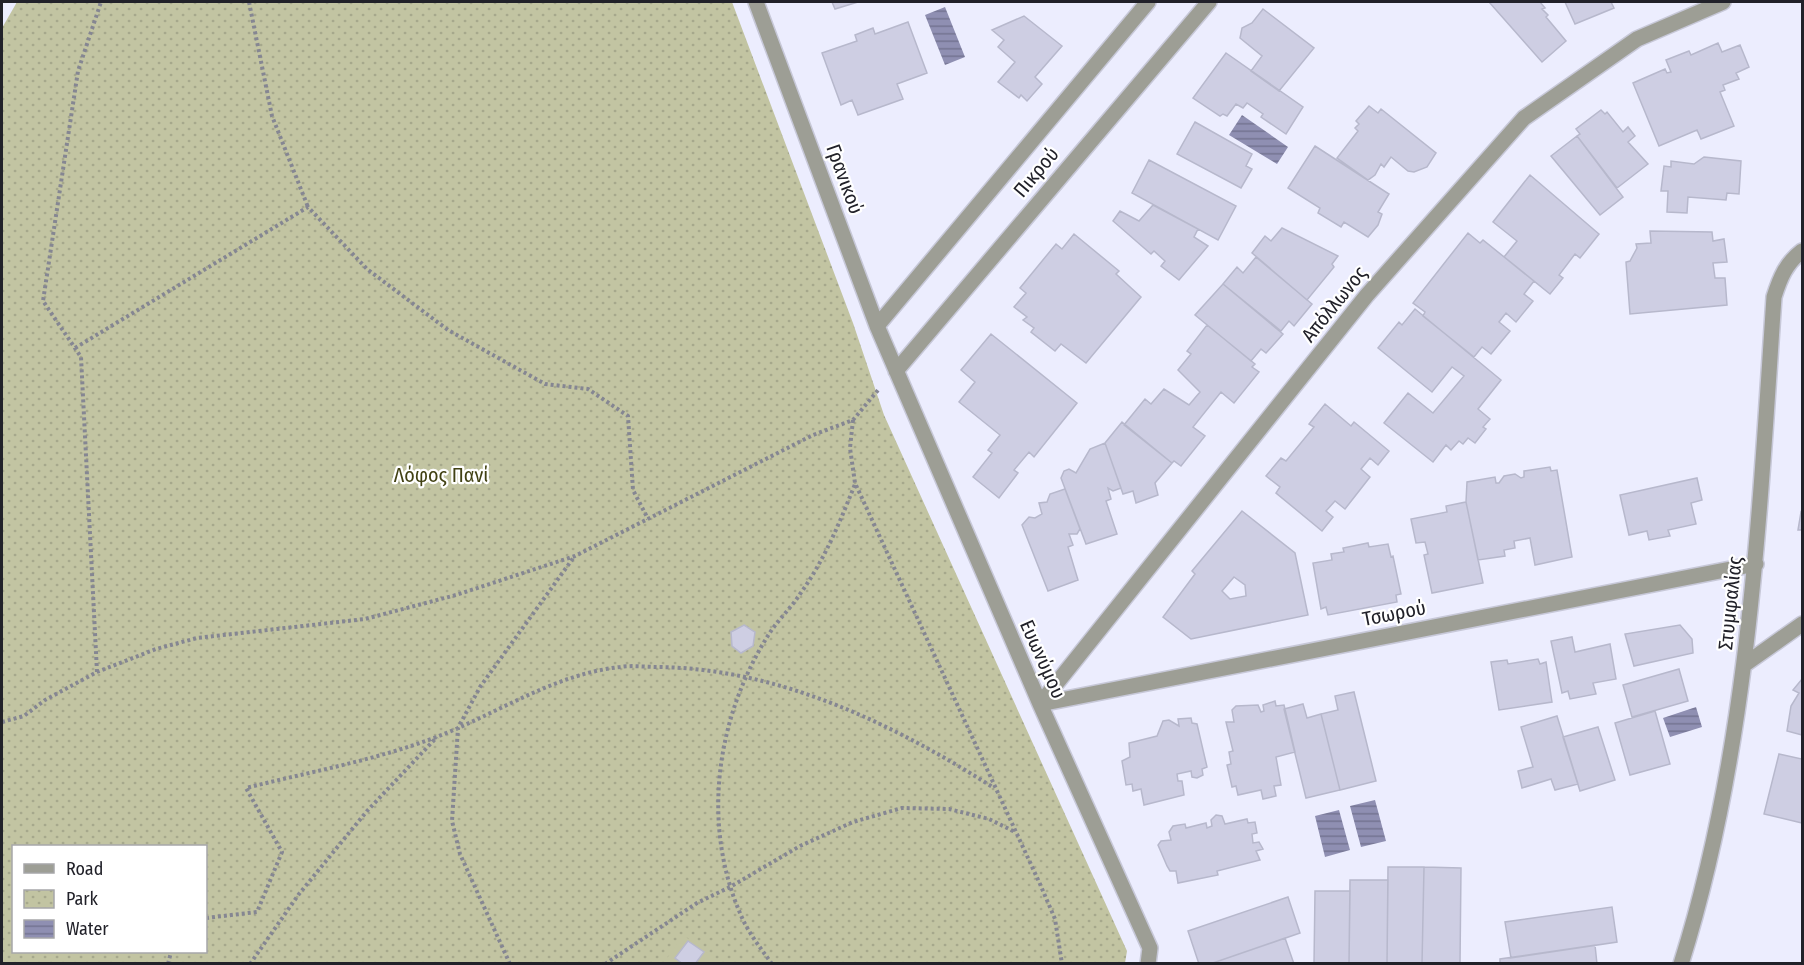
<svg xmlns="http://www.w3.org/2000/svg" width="1804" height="965" font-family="'Fira Sans Condensed',sans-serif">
<defs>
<pattern id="park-dots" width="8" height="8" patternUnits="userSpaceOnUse" patternTransform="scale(1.5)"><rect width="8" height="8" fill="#c2c4a2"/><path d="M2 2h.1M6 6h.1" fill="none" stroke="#a6a88c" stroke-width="1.8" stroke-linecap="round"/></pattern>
<pattern id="water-rules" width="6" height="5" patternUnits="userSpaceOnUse" patternTransform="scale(1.5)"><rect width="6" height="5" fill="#8f8fb2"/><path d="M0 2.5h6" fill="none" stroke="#747491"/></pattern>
</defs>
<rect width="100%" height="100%" fill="#ecedfe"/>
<path fill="url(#park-dots)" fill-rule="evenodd" d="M17 2H732L853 323 884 415 1127 951 1125 963 2 964V28ZM14 846H206V952H14Z"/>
<path fill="#c2c4a2" d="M683 935 722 963 663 964Z"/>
<path fill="url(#water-rules)" d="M945 7 965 57 945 65 925 15Z
M1242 115 1288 147 1277 164 1229 135Z
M1696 707 1702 727 1670 737 1663 718Z
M1375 800 1386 841 1361 847 1350 806Z
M1339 810 1350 850 1325 857 1315 816Z"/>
<path fill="#cecee3" stroke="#b7b8cc" stroke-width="1.5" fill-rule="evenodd" d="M832 2H858L835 9Z
M1489 2H1540L1545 8 1542 9 1548 15 1546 17 1566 41 1542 62Z
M1565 2H1611L1614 8 1575 24Z
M1263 9 1314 48 1279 91 1251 71 1262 56 1240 38 1242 28 1252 23Z
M1024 16 1062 46 1035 77 1042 84 1027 101 1021 95 1019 98 998 82 1015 62 998 47 1004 40 992 30Z
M908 22 927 73 897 84 903 99 858 115 852 100 841 105 822 53 857 41 855 35 873 28 875 34Z
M1718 43 1722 52 1740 45 1749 67 1736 73 1739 79 1723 85 1725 90 1720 92 1734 126 1701 139 1697 130 1659 146 1633 83 1665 69 1667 73 1671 72 1666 60 1689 51 1691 55Z
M1226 53 1303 107 1286 134 1261 117 1263 114 1247 103 1243 108 1236 104 1227 116 1223 114 1220 116 1193 98Z
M1369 106 1378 113 1381 109 1436 153 1427 167 1414 172 1408 171 1391 157 1384 167 1381 164 1375 175 1368 180 1337 158 1358 131 1355 128 1359 124 1356 121Z
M1601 110 1605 114 1607 112 1623 132 1628 127 1635 136 1628 142 1648 164 1617 188 1577 136 1580 134 1576 129Z
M1195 122 1252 154 1246 166 1252 169 1241 188 1177 154Z
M1577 136 1623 197 1600 215 1551 156Z
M1315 146 1389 194 1378 212 1382 214 1378 225 1368 237 1344 222 1341 227 1318 213 1320 208 1288 188Z
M1704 157 1741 161 1739 194 1727 193 1726 200 1688 197 1687 213 1667 212 1668 191H1661L1664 166 1671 167V161L1694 164Z
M1149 160 1236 206 1218 240 1132 193Z
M1530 175 1599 234 1580 258 1575 254 1559 275 1563 278 1550 294 1504 257 1517 241 1493 222Z
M1153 205 1198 229 1194 237 1208 246 1179 280 1161 266 1165 261 1154 251 1151 254 1113 221 1120 211 1139 221Z
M1282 228 1338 256 1332 264 1334 267 1307 300 1252 253 1265 236 1271 241Z
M1650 231 1712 232 1713 241 1724 239 1727 262 1713 263 1715 278H1725L1727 305 1630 314 1626 262 1630 261 1637 248 1636 244 1651 243Z
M1468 233 1480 243 1483 240 1534 281 1524 294 1533 301 1516 322 1506 313 1499 322 1510 331 1491 354 1482 347 1474 357 1423 316 1425 312 1413 303Z
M1074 234 1119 271 1116 274 1141 297 1086 363 1061 344 1055 351 1031 332 1034 328 1023 320 1027 317 1014 307 1026 293 1020 288 1056 244 1062 249Z
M1256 257 1312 304 1294 326 1289 321 1281 331 1223 284 1237 267 1243 273Z
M1223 284 1283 334 1266 353 1261 349 1251 361 1195 315Z
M1415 309 1501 380 1478 409 1490 419 1483 427 1486 429 1475 443 1468 438 1463 444 1459 441 1451 450 1446 445 1433 462 1384 423 1408 393 1433 413 1464 376 1452 367 1432 392 1378 348 1399 322 1402 325Z
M1207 325 1255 364 1252 367 1259 372 1234 403 1221 392 1193 427 1205 436 1181 466 1174 461 1172 463 1124 425 1145 399 1151 404 1164 389 1189 405 1200 392 1178 370 1191 354 1187 351Z
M991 334 1077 403 1034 457 1029 452 1014 470 1018 473 999 498 973 477 992 453 988 450 1000 435 959 402 975 382 961 370Z
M1325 404 1351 426 1354 422 1389 451 1378 465 1370 458 1361 469 1370 477 1345 509 1335 501 1326 511 1333 517 1322 531 1276 493 1280 487 1266 476 1281 458 1286 461 1314 427 1309 424Z
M1122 422 1172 463 1155 483 1158 495 1136 503 1133 491 1123 494 1105 443Z
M1105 443 1121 488 1113 491 1108 488 1111 499 1106 501 1117 534 1086 544 1061 478 1064 471 1069 469 1076 473 1090 449Z
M1550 467 1551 471 1557 470 1572 557 1535 565 1530 538 1514 541 1515 548 1504 550 1505 556 1478 560 1466 502 1467 482 1495 477 1496 483H1499L1504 476 1515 474 1521 478 1524 477V471Z
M1697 478 1702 500 1691 503 1696 524 1668 530 1670 536 1649 540 1647 531 1629 535 1620 495Z
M1065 489 1080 529 1077 534H1069L1073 545 1068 547 1078 580 1048 591 1022 525 1029 517 1035 518 1042 514 1039 503 1047 502 1050 494Z
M1466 502 1483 583 1432 593 1424 555 1428 554 1425 542 1416 543 1411 519 1447 512 1446 506Z
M1242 511 1295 553 1308 615 1191 639 1163 617 1195 574 1192 571ZM1234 577 1245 585 1246 596 1230 599 1222 591Z
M1801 512 1802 513V530H1798Z
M1368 543 1369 547 1388 544 1391 557 1393 556 1401 594 1396 595 1397 602 1328 615 1326 607 1321 609 1313 563 1332 560 1331 554 1344 552 1343 548Z
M744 625 755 632 753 646 741 653 732 646 731 632Z
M1680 625 1692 639 1693 653 1634 666 1625 634Z
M1572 637 1575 652 1610 644 1616 679 1593 683 1596 694 1570 699 1568 691 1562 693 1551 641Z
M1538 659 1540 664 1546 662 1552 702 1499 710 1491 662 1507 660 1508 664Z
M1679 669 1688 701 1632 717 1623 685Z
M1802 679V735L1787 731 1791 706 1799 693 1793 690Z
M1354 692 1376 781 1340 790 1321 714 1338 710 1335 696Z
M1275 701 1276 706 1284 705 1295 752 1276 757 1281 785 1274 786 1276 796 1263 799 1261 790 1238 795 1236 786 1232 787 1227 765 1231 764 1229 752 1233 751 1226 722H1234L1232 710 1236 706 1258 705 1261 712 1264 711 1263 705Z
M1303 704 1307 718 1321 714 1340 790 1306 798 1284 709Z
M1655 711 1670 764 1630 775 1615 723Z
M1557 716 1578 784 1555 790 1551 779 1522 788 1518 771 1533 767 1521 727Z
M1191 718 1192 723 1197 724 1207 767 1202 769 1203 775 1197 778 1192 777 1191 771 1177 774 1178 781H1182L1184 795 1144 805 1141 789 1133 791 1132 784 1126 785 1122 761 1130 757 1129 743 1157 736 1163 721 1169 720 1179 726 1178 719Z
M1598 727 1615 780 1580 791 1563 737Z
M1779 754 1802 759V823L1764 814Z
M1216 815 1222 816 1225 824 1247 819 1248 823 1255 822 1257 833 1252 834 1253 843 1259 842 1263 849 1256 851 1260 860 1217 871 1218 875 1178 883 1176 871H1170L1167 866 1158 845 1161 841 1171 840 1169 832 1173 826 1185 824 1186 828 1206 823 1207 828 1212 826 1211 820Z
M1388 867H1424L1422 964H1387Z
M1424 867 1461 868 1460 964H1422Z
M1350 880H1388L1387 964H1349Z
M1315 891H1350L1349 964H1314Z
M1288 897 1300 933 1210 964H1199L1188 931Z
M1612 907 1617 942 1511 958 1505 922Z
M1285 938 1294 964H1210Z
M688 941 704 952 695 964H683L675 958Z
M1595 945 1597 964H1500V959Z"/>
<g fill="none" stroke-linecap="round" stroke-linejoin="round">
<g stroke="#c7c8d8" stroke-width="18">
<path id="street" d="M756 2 877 326 1040 704 1150 948 1148 964
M877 326 1148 2
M896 371 1209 2
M1744 665 1802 624
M1040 704 1367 295 1524 118 1637 39 1723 2
M1040 704 1756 564
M1681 964C1749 748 1759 521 1774 297 1780 278 1786 263 1802 251"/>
</g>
<path stroke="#858692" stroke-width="4" stroke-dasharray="3 3" stroke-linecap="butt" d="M249 2 272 116 308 207
M75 348 308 207 367 269 448 330 545 384 588 389 628 416 633 490 648 519
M853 420 850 448 855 483 1040 884 1055 919 1062 964
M97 672 81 357 43 301 78 71 101 2
M2 722 24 716 45 700 97 672 156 649 197 638 365 619 456 595 575 556 813 435 853 420 879 389
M206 918 257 912 282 852 246 788C309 772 377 760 439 736 498 713 555 674 620 667 632 665 645 667 657 667 778 668 894 724 994 788
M168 964 171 952
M250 964 299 894 367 811 437 737
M510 964 460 854 452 821 458 728 480 687 574 557
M605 964 697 903 730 887 800 846 853 822 902 808 949 809 989 819 1015 832
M772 964C762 950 751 936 744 922 700 829 715 719 769 634 778 620 791 608 800 594 824 561 840 522 855 484"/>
<use href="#street" stroke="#9d9e95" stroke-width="15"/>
</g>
<g text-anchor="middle" stroke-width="4.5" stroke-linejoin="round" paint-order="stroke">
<g font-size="20" fill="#212129" stroke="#fff">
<text transform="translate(1036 172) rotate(-50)" y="7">Πικρού</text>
<text transform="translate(845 179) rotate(70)" y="7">Γρανικού</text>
<text transform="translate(1334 304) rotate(-51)" y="7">Απόλλωνος</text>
<text transform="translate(1730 603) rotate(-84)" y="7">Στυμφαλίας</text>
<text transform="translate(1394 613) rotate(-11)" y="7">Τσωρού</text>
<text transform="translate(1043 659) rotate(66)" y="7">Ευωνύμου</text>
</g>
<g font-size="20" fill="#414113" stroke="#fff">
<text x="441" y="482">Λόφος Πανί</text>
</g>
</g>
<rect width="1804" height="965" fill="none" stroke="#212129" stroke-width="6"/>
<rect x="12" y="845" width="195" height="108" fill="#ffffff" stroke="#a6a6a9" stroke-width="1.5"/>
<rect x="24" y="864" width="30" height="9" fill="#9d9e95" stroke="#a6a6a9" stroke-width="1.5"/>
<text x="66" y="875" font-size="18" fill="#212129">Road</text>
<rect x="24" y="890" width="30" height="18" fill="url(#park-dots)" stroke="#a6a6a9" stroke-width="1.5"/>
<text x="66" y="905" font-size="18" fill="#212129">Park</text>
<rect x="24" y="920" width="30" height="18" fill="url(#water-rules)" stroke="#a6a6a9" stroke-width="1.5"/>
<text x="66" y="935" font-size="18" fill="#212129">Water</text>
</svg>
